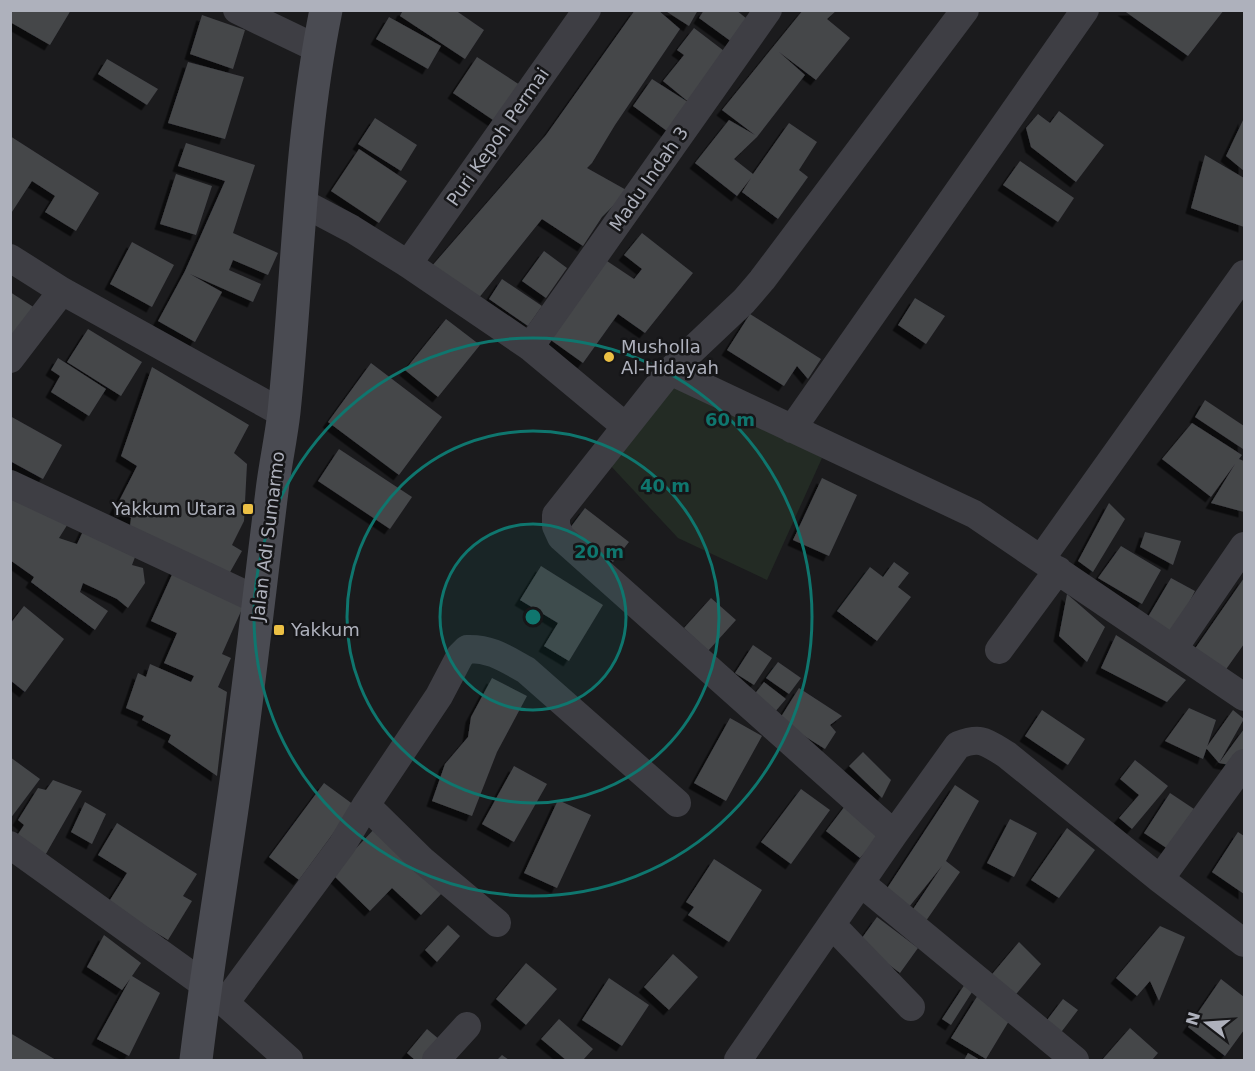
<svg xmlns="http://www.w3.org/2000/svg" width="1255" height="1071" font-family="'DejaVu Sans',sans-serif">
<defs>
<filter id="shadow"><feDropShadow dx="-5.5" dy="5.5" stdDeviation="0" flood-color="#0009"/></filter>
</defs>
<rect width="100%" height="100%" fill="#1b1b1d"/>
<path fill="#232b24" d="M677 380 822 458 767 580 678 538 609 464Z"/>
<path fill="#45464a" filter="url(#shadow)" d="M10 10H71L50 45 10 22Z
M403 10H455L484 30 465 59 400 16Z
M635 10H658L680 29 615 125 592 163 587 168 628 191 602 217 583 246 542 219 474 304 431 267 546 135Z
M664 10H698L689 26Z
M704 10H736L752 23 736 45 699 18Z
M803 10H837L827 19 850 38 816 80 779 52 805 75 757 137 734 159 753 174 789 123 817 142 799 170 808 177 778 219 742 192 751 178 737 196 695 163 729 120 755 135 722 110Z
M1123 10H1224L1188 56Z
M202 15 245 30 233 69 190 54Z
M389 17 441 46 428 69 376 39Z
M694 28 728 54 691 104 663 81 684 55 677 50Z
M477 57 520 85 496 122 453 93Z
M107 59 158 89 147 105 98 74Z
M188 62 244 77 225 139 168 123Z
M652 79 691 104 671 134 633 106Z
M1059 111 1104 145 1076 182 1031 147 1026 128 1038 114 1050 123Z
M375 118 417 145 401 171 358 144Z
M1244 118V171L1226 156Z
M10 136 99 193 76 231 45 212 55 196 32 181 10 215Z
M186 143 255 165 233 233 278 253 268 275 233 260 229 270 261 284 253 302 190 274 222 292 195 342 158 321 185 271 225 181 178 166Z
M359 149 407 181 379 223 331 191Z
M1205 155 1244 178V227L1191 208Z
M1020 161 1074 198 1058 222 1003 185Z
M176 174 212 186 196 235 160 224Z
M642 233 693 273 645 333 618 314 583 363 548 338 604 259 634 279 642 269 624 255Z
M132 242 174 265 152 307 110 284Z
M544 251 567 268 546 298 522 281Z
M502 279 542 306 528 326 489 299Z
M10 292 35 308 10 347Z
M915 298 945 316 926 344 898 325Z
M750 314 821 359 808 379 797 366 784 386 727 350Z
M446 319 480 345 438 397 405 370Z
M88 329 142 362 121 396 67 362Z
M58 358 106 389 89 416 51 392 60 376 51 370Z
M371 363 442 417 399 475 328 422Z
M152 367 249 425 234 453 247 464 244 521 232 545 242 551 225 581 129 534 131 518 115 509 137 466 121 456Z
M1205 400 1244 426 1243 449 1195 417Z
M10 416 62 445 43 479 10 461Z
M1192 423 1242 455 1239 459 1244 461V512L1211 503 1235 464 1211 497 1162 459Z
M339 449 412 497 390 529 318 481Z
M822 478 857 495 829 556 793 540Z
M13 496 71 519 59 538 77 544 85 527 137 552 132 565 143 568 145 583 128 608 117 599 83 583 80 592 108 611 95 630 31 582 34 577 10 560V500Z
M1109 503 1125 519 1093 572 1078 561Z
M585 508 629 542 613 562 570 528Z
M1145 532 1181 541 1173 565 1140 547Z
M1121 546 1161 570 1142 604 1098 578Z
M894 562 909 573 898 587 911 597 877 641 837 611 870 567 883 577Z
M541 566 603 605 569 661 544 646 558 623 520 600Z
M175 568 246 600 222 654 231 658 218 687 227 692 217 776 168 742 171 735 142 720 144 716 126 708 138 673 146 677 150 664 191 682 194 676 164 663 177 633 151 621Z
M1171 578 1195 591 1173 634 1145 622Z
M1244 578V644L1222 675 1194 650Z
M1067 594 1105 627 1087 662 1059 636Z
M711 598 736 620 708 651 684 628Z
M24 606 64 639 25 692 10 680V624Z
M1116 635 1186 680 1167 702 1101 668Z
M753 645 772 658 754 685 735 673Z
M778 662 801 678 789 694 766 678Z
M492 678 527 696 497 752 472 816 432 801 445 764 468 737 471 717Z
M764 682 786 699 774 713 753 696Z
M799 688 842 716 830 725 836 732 825 749 779 720Z
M1189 708 1216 720 1203 759 1165 741Z
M1042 710 1085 739 1068 765 1025 736Z
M1233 710 1244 719 1219 763 1244 729V753L1235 766 1219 763 1206 748Z
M730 718 762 736 726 801 694 783Z
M863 752 891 780 882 798 849 766Z
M10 757 40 779 10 819Z
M1135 760 1168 786 1132 829 1119 818 1139 795 1120 779Z
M514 766 547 784 514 842 482 824Z
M53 780 82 791 43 859 14 840 24 825 18 820 38 788 46 790Z
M324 783 354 805 299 880 269 857Z
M955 785 979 801 946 861 960 872 921 928 907 918 942 866 905 912 882 896Z
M801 789 830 810 791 864 761 842Z
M1170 793 1194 809 1168 849 1144 833Z
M558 800 591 815 557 888 524 873Z
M85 802 106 814 92 844 71 832Z
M848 802 882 834 860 858 826 831Z
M1010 819 1037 833 1014 877 987 863Z
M117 823 197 874 183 896 192 901 168 940 108 903 127 873 98 855Z
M376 827 443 892 421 915 392 888 370 911 332 874Z
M1067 828 1095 850 1059 898 1031 880Z
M1238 832 1244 836V894L1212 872Z
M714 859 762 890 729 942 688 915 694 907 686 902Z
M877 917 918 948 900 973 859 942Z
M448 925 460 936 437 962 425 950Z
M1160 926 1185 937 1159 1001 1150 981 1137 996 1116 978Z
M104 935 141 963 132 976 160 993 129 1056 97 1039 130 979 122 990 87 967Z
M1019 942 1041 964 1012 999 988 979Z
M673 954 698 977 669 1010 644 987Z
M526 963 557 989 526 1025 496 999Z
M609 978 649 1005 622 1046 582 1020Z
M1221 979 1244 997V1030L1225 1056 1188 1027Z
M965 984 974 989 951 1025 942 1019Z
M978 995 1012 1016 986 1059 951 1038Z
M1063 999 1078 1010 1059 1035 1044 1024Z
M559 1019 593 1049 583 1060H566L541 1039Z
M1130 1028 1158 1053 1152 1060H1102Z
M427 1029 440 1040 423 1060H415L407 1053Z
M10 1033 56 1060H10Z
M968 1053 980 1060H964Z
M502 1055 509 1060H497Z"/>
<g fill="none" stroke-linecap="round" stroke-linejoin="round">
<path stroke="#3e3e44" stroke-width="28" d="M237 10 318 49
M299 201 352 229 408 264 530 347 625 426
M10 258 62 291 284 414
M408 264 587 10
M530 347 768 10
M10 359 62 291
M670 371 744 301 762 280 965 10
M792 429 1085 10
M10 484 260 601
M1041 559 1244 274
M1174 648 1244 546
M999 650 1058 570
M366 805 422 860 497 923
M894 834 561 537 556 526V515L670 371 974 514 1244 697
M10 845 205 985 289 1060
M1160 879 1244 763
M861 883 1075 1060
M832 925 911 1007
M225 1003 342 845 366 805 439 696 460 656 467 649C491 648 506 659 526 670L677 803
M436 1060 467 1026
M738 1060 894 834 958 745C982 736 986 742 1007 755L1160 879 1244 943"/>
<path stroke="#4a4b52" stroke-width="33" d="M196 1060C207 967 223 875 236 781 249 685 260 588 272 491 275 465 281 439 284 412 298 278 299 143 326 10"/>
</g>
<circle cx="533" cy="617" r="93" fill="#0f766e" fill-opacity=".12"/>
<g fill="none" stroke="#0f766e" stroke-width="3">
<circle cx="533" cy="617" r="93"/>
<circle cx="533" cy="617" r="186"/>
<circle cx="533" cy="617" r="279"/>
</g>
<g fill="#ecc044" stroke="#161618" stroke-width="2">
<circle cx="609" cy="357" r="6"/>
<rect x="242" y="503" width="12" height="12" rx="3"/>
<rect x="273" y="624" width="12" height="12" rx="3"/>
</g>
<g text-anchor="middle" stroke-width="5" stroke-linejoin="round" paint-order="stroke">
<g font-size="18" fill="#aeb1bc" stroke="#161618">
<text transform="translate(498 137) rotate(-55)" y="6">Puri Kepoh Permai</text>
<text transform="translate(649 179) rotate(-55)" y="6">Madu Indah 3</text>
<text transform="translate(268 536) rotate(-83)" y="6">Jalan Adi Sumarmo</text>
</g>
<g font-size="18" fill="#aeb1bc" stroke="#161618" text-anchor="start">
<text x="621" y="353">Musholla<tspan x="621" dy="21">Al-Hidayah</tspan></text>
<text x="236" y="515" text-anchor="end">Yakkum Utara</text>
<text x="291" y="636">Yakkum</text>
</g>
</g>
<circle cx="533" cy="617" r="9" fill="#0f766e" stroke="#161618" stroke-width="3"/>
<g font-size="18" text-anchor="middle" font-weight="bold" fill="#0f766e" stroke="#161618" stroke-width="5" stroke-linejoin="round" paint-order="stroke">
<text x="730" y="426">60 m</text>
<text x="665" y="492">40 m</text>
<text x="599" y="558">20 m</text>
</g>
<rect width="1255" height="1071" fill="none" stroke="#aeb1bc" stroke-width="24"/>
<g transform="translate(1207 1023) rotate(287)" stroke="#161618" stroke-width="4.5" paint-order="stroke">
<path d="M0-4.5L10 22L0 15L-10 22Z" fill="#aeb1bc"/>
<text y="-9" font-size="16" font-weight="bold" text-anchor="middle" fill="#aeb1bc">N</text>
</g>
</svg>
